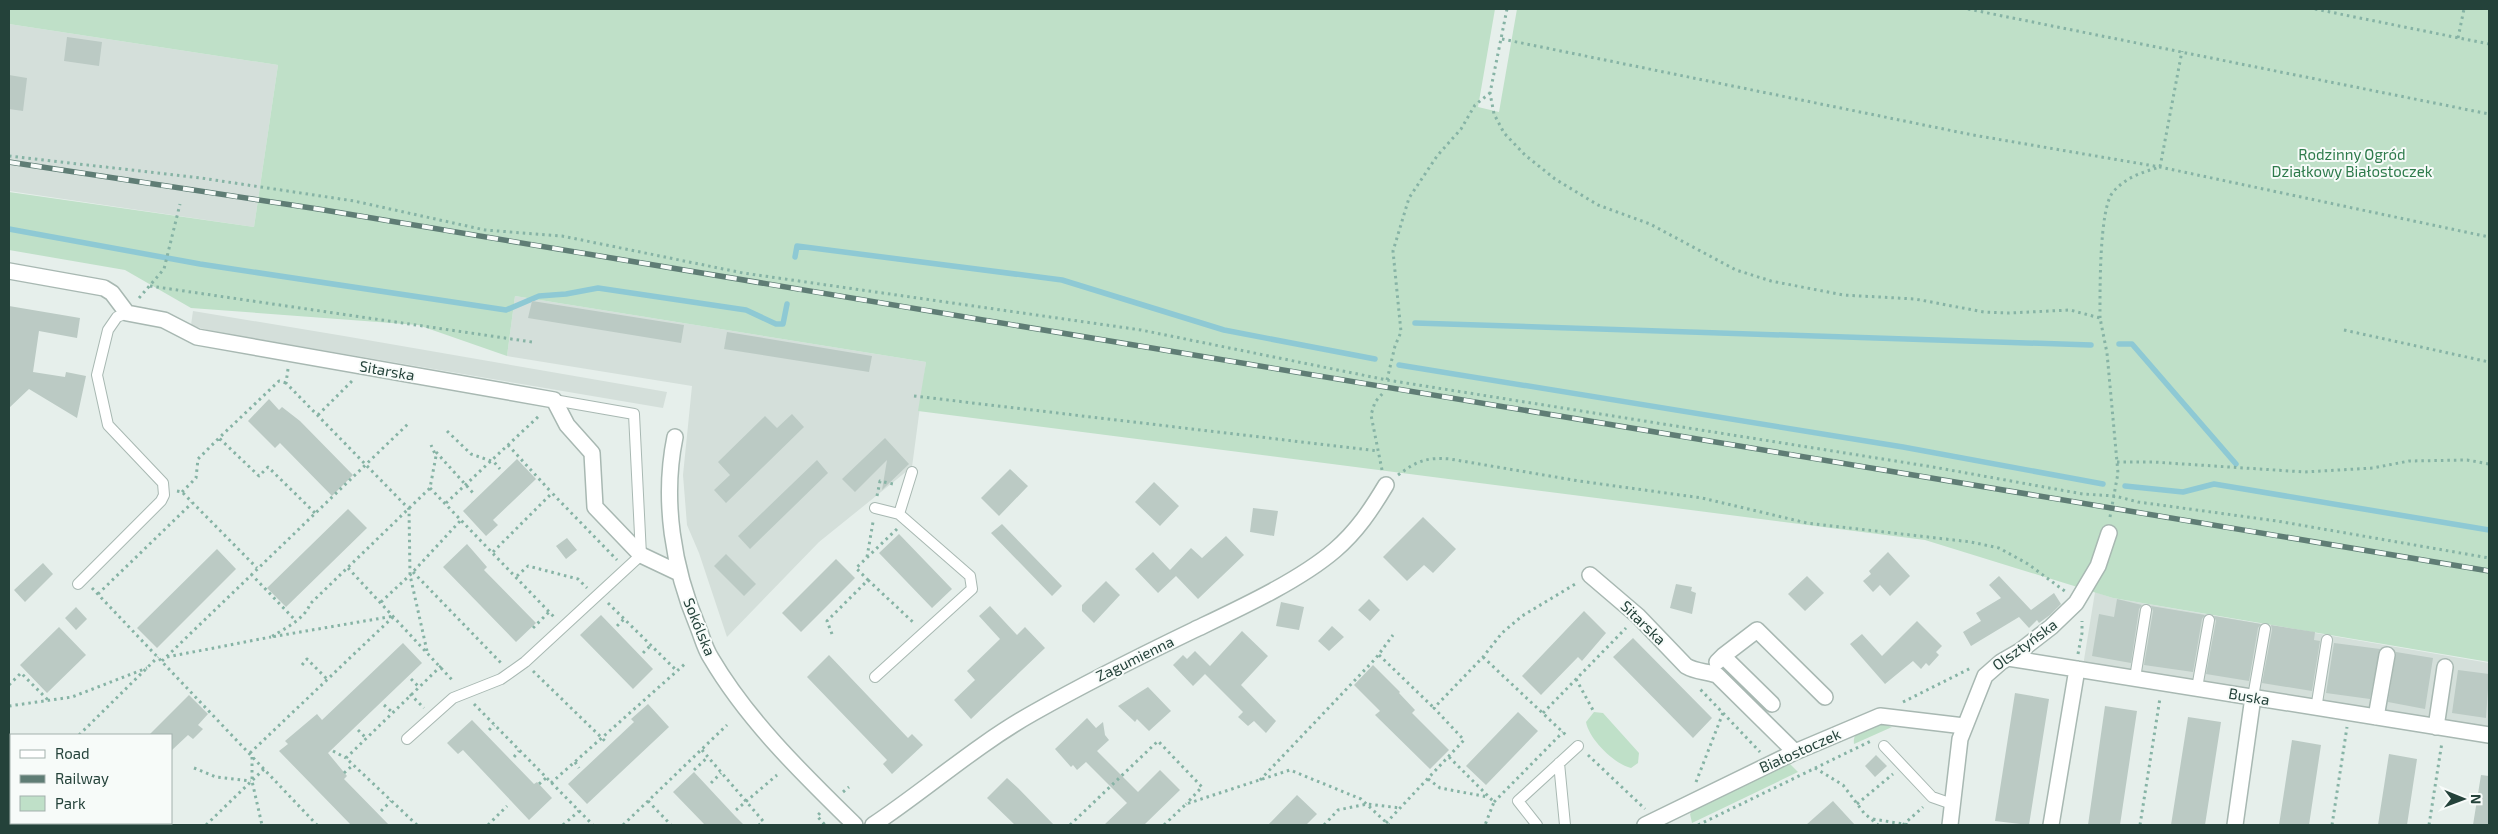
<svg xmlns="http://www.w3.org/2000/svg" width="2498" height="834" font-family="'Exo 2',sans-serif">
<rect width="100%" height="100%" fill="#e6efeb"/>
<path fill="#d4dfda" d="M9 24 278 65 254 227 9 191Z
M515 296 926 362 912 467 819 542 727 637 699 553 687 525 683 475 692 386 507 356Z
M193 311 344 336 667 392 663 408 210 331 191 325Z
M2095 592 2113 598 2489 663V731L2083 666Z"/>
<path fill="#bfe0c8" d="M9 9H1495L1478 107 1499 112 1517 9H2489V662L2113 598 1925 540 918 411 926 362 515 296 507 356 418 325 191 308 125 270 9 250V192L254 227 278 65 9 24Z
M1594 712 1603 713 1639 753 1638 763 1631 768C1614 764 1589 739 1586 722Z
M1878 723 1892 727 1854 744C1852 730 1867 728 1878 723Z
M1790 764 1798 772 1692 823 1690 814 1693 810Z"/>
<g fill="none" stroke-linecap="round" stroke-linejoin="round">
<path stroke="#8ec9d4" stroke-width="5.5" d="M9 229 200 264 506 310 539 296 566 294 598 288 746 310 776 324H783L787 304
M795 257 797 246 1062 280 1224 330 1375 359
M1415 323 2091 345
M2119 344H2132L2236 464
M1399 365 1903 447 2103 484
M2125 486 2183 492 2214 484 2489 530"/>
</g>
<path fill="#bbcac4" d="M67 37 102 42 99 66 64 61Z
M9 75 27 78 23 111 9 109Z
M532 301 684 325 681 343 528 318Z
M9 306 80 318 77 338 39 331 33 372 65 377 66 372 86 376 77 418 29 389 9 408Z
M727 332 872 356 869 372 724 349Z
M269 399 279 410 282 407 300 421 353 475 332 496 280 443 275 448 248 421Z
M792 414 804 427 726 503 714 490 730 475 718 462 765 416 777 428Z
M885 438 909 464 882 490 887 460 855 492 842 479Z
M517 459 536 479 493 520 498 525 486 536 463 511Z
M817 460 828 473 750 549 738 536Z
M1010 469 1028 486 999 516 981 498Z
M1154 482 1179 506 1160 526 1135 502Z
M1253 508 1278 511 1274 536 1250 532Z
M348 509 367 528 286 607 267 588Z
M1423 517 1456 549 1433 573 1424 565 1407 581 1383 557Z
M1002 524 1062 586 1052 596 991 533Z
M899 534 952 589 932 608 879 553Z
M1226 536 1244 555 1198 599 1176 576 1158 593 1135 569 1153 552 1170 570 1191 548 1202 558Z
M567 538 577 550 566 559 556 546Z
M467 544 487 567 484 570 536 623 516 642 443 567Z
M217 549 236 569 157 648 137 628Z
M1888 552 1910 576 1890 596 1880 585 1873 592 1863 581 1871 574 1869 571Z
M726 554 756 584 744 596 714 566Z
M836 559 855 578 801 632 782 613Z
M43 563 53 574 25 602 14 590Z
M1807 576 1824 593 1805 611 1788 594Z
M1999 576 2031 610 2054 593 2061 604 2050 615 2039 623 2037 620 2029 628 2019 617 1971 646 1963 632 1981 621 1976 613 2001 598 1989 585Z
M1106 581 1120 595 1094 623 1082 611V605Z
M1676 584 1692 587 1691 591 1696 593 1692 614 1670 608Z
M1369 599 1380 610 1370 621 1358 610Z
M2117 599 2142 605 2139 609 2131 663 2092 656 2099 614 2114 617Z
M1281 602 1304 607 1299 630 1276 626Z
M990 606 1017 635 1025 627 1045 648 971 719 954 700 975 680 967 671 1000 639 979 616Z
M2151 606 2205 615 2202 619 2193 672 2144 665 2153 611Z
M76 607 87 619 76 630 65 618Z
M1584 611 1606 633 1582 661 1578 657 1541 695 1522 676Z
M601 615 653 669 633 689 580 635Z
M2214 616 2261 624 2258 628 2249 681 2206 674 2216 621Z
M1917 621 1942 646 1936 652 1939 655 1929 666 1926 663 1921 669 1913 661 1885 684 1850 644 1862 634 1882 656Z
M2271 625 2315 632 2314 640 2320 641 2312 691 2262 683 2272 630Z
M1332 626 1344 637 1329 651 1318 641Z
M59 627 86 655 47 693 20 665Z
M1242 631 1268 656 1241 685 1276 721 1266 733 1254 721 1248 726 1238 717 1243 712 1205 674 1193 686 1173 665 1183 655 1187 659 1195 651 1210 666Z
M1633 638 1712 718 1693 738 1613 657Z
M403 643 422 663 328 753 347 776 344 779 389 825H351L279 751 288 744 285 741 317 714 322 720Z
M2334 643 2380 649 2370 699 2326 693Z
M2396 652 2433 658 2425 709 2388 702Z
M829 655 908 738 912 734 923 745 892 774 883 764 887 760 807 677Z
M1373 665 1400 692 1399 693 1415 710 1412 713 1449 750 1430 769 1375 715 1380 711 1354 685Z
M2458 670 2489 674 2486 718 2452 713Z
M1148 687 1171 711 1149 731 1137 719 1135 722 1118 706Z
M2015 693 2049 699 2029 825 1995 821Z
M189 695 208 714 198 725 203 729 193 739 188 735 171 751V735H149Z
M648 704 669 727 587 804 568 784 634 722 631 719Z
M2105 706 2137 711 2120 825H2088Z
M1518 712 1538 731 1486 785 1466 766Z
M2188 717 2221 722 2205 825H2171Z
M1087 718 1096 728 1103 722 1105 735 1109 740 1097 751 1138 792 1160 770 1180 790 1144 825H1104L1127 803 1086 762 1077 770 1073 765 1071 767 1055 749Z
M472 720 534 784 537 782 552 798 529 820 463 750 458 754 447 743Z
M2292 740 2321 745 2309 825H2279Z
M2389 754 2417 759 2407 825H2378Z
M1876 755 1887 766 1875 777 1865 766Z
M694 772 735 816 744 825H705L673 792Z
M2481 775 2489 776V825H2473Z
M1007 778 1018 788 1054 825H1015L987 798Z
M1297 795 1317 814 1306 825H1268Z
M1833 801 1855 825H1806Z"/>
<g fill="none" stroke-linecap="round" stroke-linejoin="round">
<g stroke="#a8b8b2" stroke-width="12">
<path id="service" d="M875 508 899 514
M78 584 161 501 164 495 163 483 108 425 97 375 108 330 117 317 127 313
M875 677 972 589 970 576 899 514 912 472
M2135 678 2146 610
M2197 688 2209 620
M2253 697 2265 629
M2316 709 2327 640
M407 739 453 698 501 679 525 662 641 555 634 414 554 400
M1884 746 1932 797 1952 804
M1559 763 1565 825
M1537 825 1518 801 1578 746"/>
</g>
<g stroke="#a8b8b2" stroke-width="18">
<path id="minor" d="M9 271 104 288 112 293 127 313 164 320 197 337 554 400 567 425 592 453 595 507 641 555 679 573
M675 437C662 500 673 568 698 627 702 637 705 649 711 658 748 721 803 774 855 825
M1590 575 1638 616 1686 666C1696 672 1706 671 1717 675L1795 752
M1723 656 1757 630 1825 697
M2008 658 2489 735
M1717 662 1723 656 1772 704
M2376 717 2387 655
M2436 727 2445 667
M873 825C927 789 976 745 1033 713 1086 683 1140 656 1194 630 1238 609 1299 581 1335 550 1357 531 1371 510 1386 485
M1645 825 1795 752 1880 716 1964 726
M1950 825 1960 739 1985 676 2001 662 2020 651 2051 627 2076 603 2098 566 2109 533
M2051 825 2077 669
M2235 825 2253 697"/>
</g>
<path stroke="#86b3a5" stroke-width="3" stroke-dasharray="2.5 4" stroke-linecap="butt" d="M1507 9 1490 93 1494 114 1504 133 1525 155 1555 179 1598 205 1650 224 1736 270 1771 281 1843 295 1915 299 1984 312 2009 313 2070 310 2100 318 2107 353 2118 473 2110 517
M1968 9 2489 114
M2315 9 2489 44
M2458 38 2464 9
M1502 39 1973 135 2160 167 2489 237
M9 156 201 178 354 201 485 230 562 236 743 273 1141 330 1387 380 1933 467 2083 494 2115 496 2138 502 2277 521 2489 558
M150 286 532 342
M139 298 164 269 180 204
M2100 318C2100 294 2099 208 2113 192 2126 177 2143 172 2160 167L2182 51
M2344 330 2489 362
M288 369 286 383 409 509 410 575 427 651
M1387 380 1395 346 1401 332 1393 251 1409 198 1437 156 1461 129 1475 105 1490 93
M286 383 279 381 219 438 259 476 268 467 315 513
M914 396 1378 451
M318 415 353 380
M447 431 471 454 494 462 500 469
M508 445 552 493
M436 452 474 494
M2117 462H2153L2305 472 2373 468 2409 461 2467 460 2489 464
M1382 470 1371 415 1375 402 1383 393
M1398 475C1417 461 1426 457 1450 459L1579 481 1702 498 1807 523 1971 542 1999 548 2028 564 2066 592
M430 488 554 617
M177 491 182 492 257 568
M182 492 196 478 198 459 219 438
M877 496 880 481 893 484
M446 503 540 415
M493 552 552 493 617 560
M867 557 873 522
M348 568 454 682
M413 572 501 663
M251 574 296 621
M517 576 528 566 578 579 587 588
M868 580 915 624
M92 588 317 825
M98 594 192 503
M381 602 410 575 462 519
M608 603 677 671
M617 626 624 619
M533 628 549 612
M832 634 827 621 868 580 856 568 897 529
M643 653 651 645
M2078 654 2082 633V621
M1379 655 1434 708
M167 657 271 637
M1483 657 1568 737
M162 661 410 422
M302 665 307 659 327 679
M533 671 606 742
M411 679 419 687
M1576 679 1594 712
M9 685 21 673 48 700
M410 694 424 708
M1903 702 1971 668
M474 704 593 825
M384 705 392 712
M9 706 72 697 147 668
M1543 713 1626 628
M1723 713 1760 752
M358 730 366 738
M489 730 494 725
M79 735 158 657
M9 741H11
M702 750 763 821 759 825
M333 751 346 758
M250 753 394 616 271 637C284 629 305 619 310 604L430 488 436 456 431 445
M9 754 11 752
M1588 755 1645 809
M252 757V781L262 825
M514 757 519 751
M1449 757 1494 802 1485 825
M575 762 579 768
M194 768 216 777 251 781
M1815 768 1843 785 1864 813 1878 825
M694 770 708 757
M344 773 353 765
M1428 779 1440 788 1488 797
M1260 780 1376 658 1393 635
M1696 782 1723 713 1699 688
M551 783 686 663
M711 783 721 773
M539 784 546 778
M843 792 849 787
M648 801 671 825
M1494 802 1563 732
M1857 804 1893 774
M736 810 777 775
M381 811 391 801
M820 813 817 816 825 825
M1873 819 1909 825
M99 823 102 825
M1386 823 1464 740 1434 708 1483 657 1502 633 1522 616 1577 583
M206 825 264 769
M417 825 346 758 441 666
M488 825 507 806
M563 825 579 811
M623 825 727 725
M1070 825 1158 741 1202 787 1186 804
M1164 825 1186 804 1290 770 1361 799 1389 825
M1324 825 1338 810 1367 804 1400 808
M1698 825 1873 740
M1903 825 1923 807
M2140 825 2160 698
M2332 825 2347 727
M2429 825 2442 742"/>
<use href="#service" stroke="#fff" stroke-width="10"/>
<use href="#minor" stroke="#fff" stroke-width="15"/>
<g stroke="#5f7d75" stroke-width="5.5">
<path id="rail" d="M9 162 318 209 2489 571"/>
</g>
<use href="#rail" stroke="#f7fbf9" stroke-width="4" stroke-dasharray="11" stroke-linecap="butt"/>
</g>
<g text-anchor="middle" stroke-width="4" stroke-linejoin="round" paint-order="stroke">
<g font-size="15" fill="#2d7a4b" stroke="#f7fbf9">
<text x="2352" y="160">Rodzinny Ogród<tspan x="2352" dy="17">Działkowy Białostoczek</tspan></text>
</g>
<g font-size="15" fill="#24423a" stroke="#f7fbf9">
<text transform="translate(387 371) rotate(10)" y="5">Sitarska</text>
<text transform="translate(1643 623) rotate(44)" y="5">Sitarska</text>
<text transform="translate(699 627) rotate(68)" y="5">Sokólska</text>
<text transform="translate(2025 645) rotate(-36)" y="5">Olsztyńska</text>
<text transform="translate(1135 659) rotate(-26)" y="5">Zagumienna</text>
<text transform="translate(2249 697) rotate(10)" y="5">Buska</text>
<text transform="translate(1800 751) rotate(-24)" y="5">Białostoczek</text>
</g>
</g>
<rect width="2498" height="834" fill="none" stroke="#24423a" stroke-width="20"/>
<rect x="10" y="734" width="162" height="90" fill="#f7fbf9" stroke="#a3b1ad"/>
<rect x="20" y="750" width="25" height="8" fill="#ffffff" stroke="#a3b1ad"/>
<text x="55" y="759" font-size="15" fill="#24423a">Road</text>
<rect x="20" y="775" width="25" height="8" fill="#5f7d75" stroke="#a3b1ad"/>
<text x="55" y="784" font-size="15" fill="#24423a">Railway</text>
<rect x="20" y="796" width="25" height="15" fill="#bfe0c8" stroke="#a3b1ad"/>
<text x="55" y="809" font-size="15" fill="#24423a">Park</text>
<g transform="translate(2463 799) rotate(91)" stroke="#f7fbf9" stroke-width="4" paint-order="stroke">
<path d="M0-4L9 19L0 12L-9 19Z" fill="#24423a"/>
<text y="-8" font-size="14" font-weight="bold" text-anchor="middle" fill="#24423a">N</text>
</g>
</svg>
